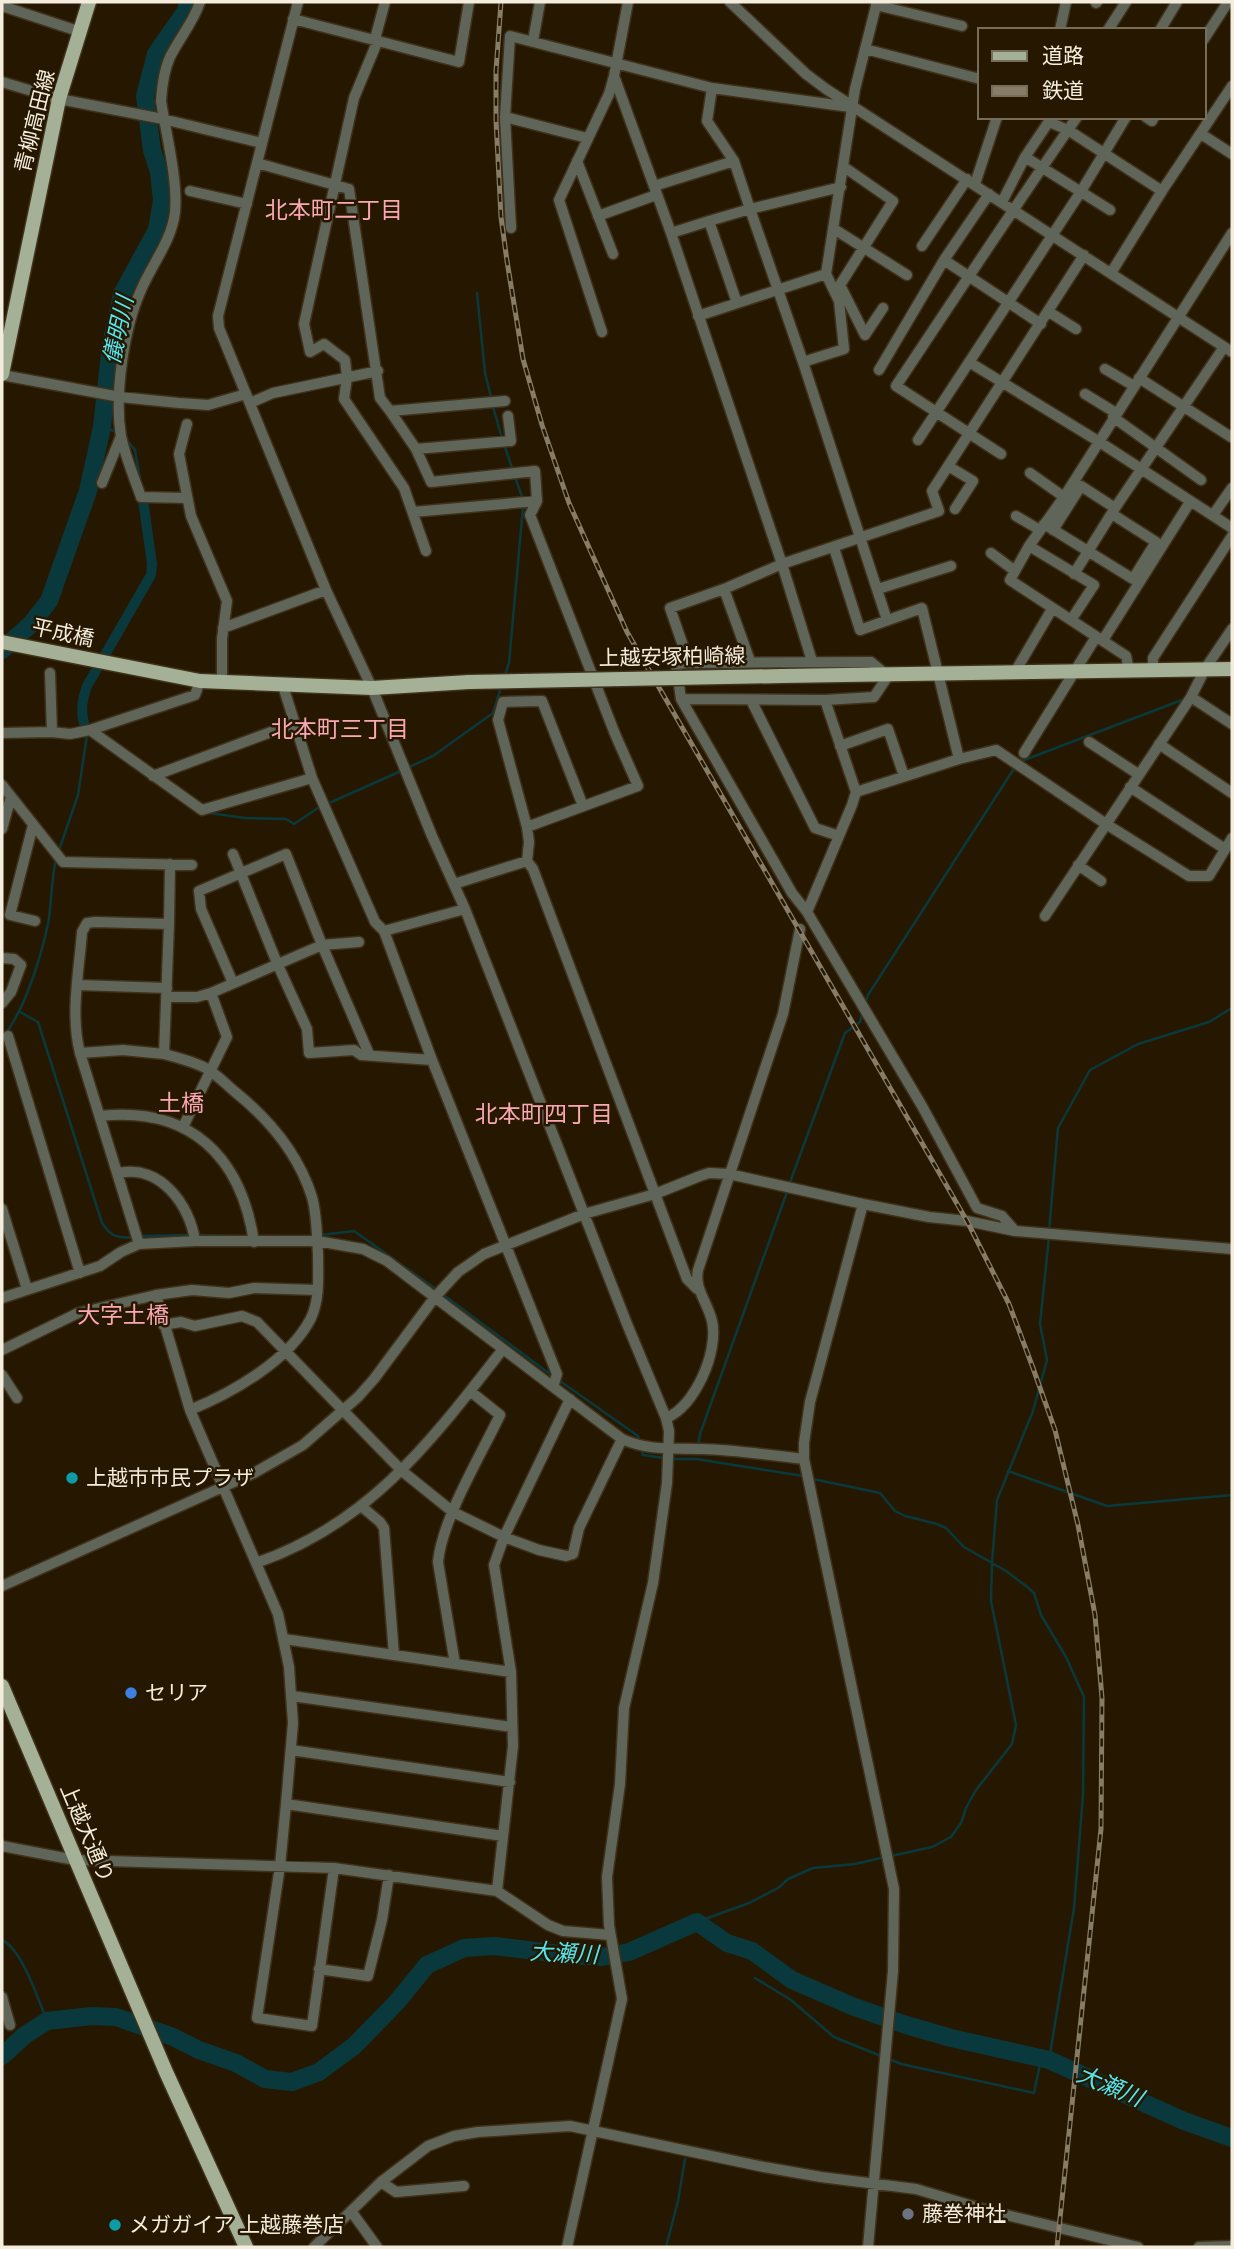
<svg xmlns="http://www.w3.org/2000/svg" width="1234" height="2249" font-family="'Fira Sans Condensed','Noto Sans JP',sans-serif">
<rect width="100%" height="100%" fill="#261800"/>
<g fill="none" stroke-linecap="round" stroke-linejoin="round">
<path stroke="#09393c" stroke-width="2.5" d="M477 293 485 373 491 397
M493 407 502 438
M102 427 114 431
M127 440 135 450 140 479
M504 444 513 471
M515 477 522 497
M504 678 509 663 523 507
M1019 762 1182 700
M407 768 433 756 493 713 501 687
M327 804 401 771
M209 813 245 818 286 819 294 824 321 806
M59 850 78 795 87 735
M865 1004 868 995 1015 767
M20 1012 38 1022 102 1223C111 1236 117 1239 133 1237
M2 1038C24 1013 41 957 48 924 52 902 51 880 56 859
M789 1185 845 1033 860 1022 862 1014
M1049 1231 1058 1128 1090 1070 1138 1044 1209 1022 1232 1008
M199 1235 231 1236
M321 1235 354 1231 436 1289
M139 1236 189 1235
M441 1293 554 1377
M560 1381 638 1436 639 1442
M698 1446 700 1434 787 1192
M641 1448 643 1455 664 1458
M671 1459H696L803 1476
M1008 1471 1107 1506 1232 1495
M813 1479 880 1493 895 1511 905 1516 937 1524 946 1528 964 1547 1006 1571 1026 1586 1034 1593 1041 1615 1066 1657 1084 1697 1083 1795 1074 1908 1049 2060
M891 1856 932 1847 951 1837 961 1823 966 1808 976 1790 1012 1744 1016 1725 991 1601 992 1563 997 1500 1033 1411 1047 1360 1040 1324 1049 1237
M697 1922 749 1903 778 1888 788 1879 813 1868 855 1864 885 1857
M2 1940C22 1949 38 1999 47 2021
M755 1978 791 2000 834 2037 881 2056
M887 2058 901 2064 1034 2093 1041 2059
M666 2247 678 2201 685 2159"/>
<path stroke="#09393c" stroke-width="10" d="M85 727C80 712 82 700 87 686L151 575 152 564 143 500"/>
<path stroke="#09393c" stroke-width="18" d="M2 650 31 624 49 601 88 491 102 427 111 344 122 294 157 230 162 200 159 172 152 150 145 96 156 54 186 11 188 2
M2 2056 25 2035 47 2021 92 2016 116 2017 173 2037 199 2050 236 2063 265 2079 292 2082 319 2072 354 2046 396 2003 427 1965 464 1948 494 1946 569 1955 602 1957 629 1952 697 1922 727 1943 752 1951 792 1980 852 2006 903 2024 951 2038 1049 2060 1184 2121 1232 2138"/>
<g stroke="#3f311a" stroke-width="13">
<path id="minor" d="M298 2 218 316 219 328 326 590 372 688 432 836 465 909 627 1324 666 1418 669 1431 667 1483 653 1583 624 1708 620 1784 607 1877 609 1925 622 1999 567 2247
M628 2 614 76 671 233 782 564 812 661
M730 2 806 74 826 89 1232 352
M1096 3 1097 2
M876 5 962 26
M2 6 81 32
M293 19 459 62 469 2
M1060 30 1066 2
M1108 30 1126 2
M1160 30 1177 2
M375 39 385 2
M1204 39 1228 2
M378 40 354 98 304 324 310 352 324 344 345 360 347 377 344 399 404 488 426 551
M533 41 540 2
M865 49 980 79
M2 82 59 99 163 119 262 143
M712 88 707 121 734 161
M505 117 511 228
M1146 117 1152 121 1154 117
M1049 122 1068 130 1162 191
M1201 134 1232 154
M587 138 505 117 510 36 712 88 850 107
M1025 157 1110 210
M577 161 613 254
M257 163 349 189 380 398 390 411 505 401
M844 167 893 201 840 285 865 335 883 308
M975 184 997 117
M654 186 734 161 750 209 841 187
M190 191 247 204
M1002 202 1025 157 1052 117
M598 216 656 195
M709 221 750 209 803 362 844 349 839 301 826 274 855 89 877 2
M834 229 907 275
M671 233 709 221 737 303
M922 246 967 179
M944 260 1041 324
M1111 273 1162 191 1232 86
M1049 312 1076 329
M698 316 826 274
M602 332 559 200 609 94 614 76
M803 362 887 620
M969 362 1098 441 1232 528
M1105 369 1134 386
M879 370 944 260 989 194
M2 375 120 397 179 403 208 405 246 394
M1139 378 1231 437
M1085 394 1116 413
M250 403 273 393 378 371
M390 411 416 449 431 482 535 471 537 501 530 515 615 734 638 786 527 827 529 842 527 861 454 884
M1113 417 1201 480
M187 424 179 454 191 516 227 601 222 639V682
M918 440 1080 193 1126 117
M416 449 511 441 508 416
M1001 454 896 386C956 296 1015 206 1077 117
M948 466 973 481 955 509
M1030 473 1064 497
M102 483 121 436
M187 498 141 497C134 477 125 456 121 436 114 394 124 328 141 290 152 264 172 240 175 212 178 180 166 134 161 101 162 86 164 70 170 57 180 37 193 23 200 2
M413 512 537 501
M1213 515 1232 488
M1016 516 1040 530
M1044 524 1133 579 1156 542 1112 514
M1053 530 1081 486 1115 508
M1029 546 1094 585 1071 620
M834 548 860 630 922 608 959 759
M991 553 1015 571
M1074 574 1115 508 1224 347
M724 589 750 661
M878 589 951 566
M223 628 326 590
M1103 640 1190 502
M1129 671 1126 656 1010 580 1029 546 1064 497 1232 233
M1153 671V658L1232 536
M1015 672 1052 609
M50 673 52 732
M283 686 312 778 375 922 384 931 432 1060 557 1374 553 1387
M1191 697 1232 724
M681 699 676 664 689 663
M751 700 815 828 839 836
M90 730 202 810 312 778
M2 733 52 732 70 734 90 730 195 695 200 681
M1089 742 1138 774
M1159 744 1232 793
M840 746 888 729 904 776
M1024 753 1096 637
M153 776 295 723
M2 785 63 862 192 865
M1130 787 1225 849
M856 792 959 759 996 750 1106 824 1189 876H1209L1232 838
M33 825 10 915 35 921
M527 827 498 720 503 702 542 701 583 806
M2 829 11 797
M233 854 277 963 307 1029 309 1053 354 1050 361 1055 432 1060
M527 861 533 869 687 1279 697 1289
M1078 865 1101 881
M807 912 852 805 856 792 825 700
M1045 916 1191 697 1205 669 1232 629
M169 924 170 864
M384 931 465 909
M2 958 14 959 21 965 11 992 2 1003
M233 983 201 909 199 891 286 854 322 945 369 1054
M78 985 167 988
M211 993 322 945 359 942
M167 997H197L211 993 227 1037 183 1127
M8 1036 80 1273
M80 1053 123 1050 164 1054 169 924 95 922 87 923 82 932C79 972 70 1014 80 1053L139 1244
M164 1054C179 1058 196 1062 209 1070 218 1076 226 1084 234 1091 269 1119 298 1153 312 1197 317 1215 317 1236 318 1255 318 1276 320 1299 311 1318 290 1360 232 1393 190 1410
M100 1116C190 1106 241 1156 254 1242
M119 1173C160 1164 190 1205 195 1241
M863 1204 810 1402 804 1443V1459L894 1889 893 1971 868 2247
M2 1209 27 1289
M1015 1231 1002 1216 977 1208 922 1106 807 912 792 893 681 699 825 700 874 697 888 676 871 662 689 663 670 608 724 589 782 564 939 511 932 491 1084 255
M156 1295 192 1290 229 1293 254 1288 317 1290
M2 1298 100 1266 121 1252 139 1244 195 1241H317L363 1249 387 1261 622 1439C649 1451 673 1448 702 1449 736 1450 770 1455 804 1459
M163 1325 181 1322 195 1326 242 1316 257 1322 402 1471 453 1512 504 1537 539 1550 566 1556 573 1554 579 1528 622 1439
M2 1350 78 1313 156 1295 190 1410 278 1614 289 1667 293 1723 286 1804 280 1866 257 2018 312 2026 334 1868
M2 1375 17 1398
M666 1418C695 1407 719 1351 712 1321 708 1303 694 1289 698 1270L783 1014 800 929
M361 1506 380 1522 384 1528 394 1655
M256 1563C370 1524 432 1440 503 1349
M2 1586 254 1473 303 1445 358 1397 374 1379 435 1297 458 1272 484 1254 584 1214 655 1194 700 1176 709 1173 729 1174 863 1204 929 1217 967 1221 1015 1231 1232 1249
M284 1639 511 1672
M455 1664 438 1562C442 1519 481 1455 500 1415L470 1391
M292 1696 512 1727
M291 1750 510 1782
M286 1804 503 1836
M2 1846 75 1860 334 1868 497 1891 548 1925 563 1931 610 1935
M497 1891 513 1746 511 1672 494 1565 504 1537 570 1399
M319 1969 368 1976 382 1920 389 1875
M2 1997 10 2025
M381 2182 396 2192 464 2186
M351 2211 377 2247
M314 2247 381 2182 428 2146 454 2136 478 2132 570 2126 764 2167 821 2177 916 2189 986 2210 1138 2247
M1199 2247 1232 2246"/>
</g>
<g stroke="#3f311a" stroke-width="17">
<path id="major" d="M2 374 59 99 89 2
M2 642 200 681 372 688 469 682
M782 676 1232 669
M2 1686 166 2072 246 2247"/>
</g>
<use href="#minor" stroke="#5f6559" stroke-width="10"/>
<use href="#major" stroke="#a4b197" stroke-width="14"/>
<g stroke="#877c67" stroke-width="5">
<path id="rail" d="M501 2 496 71V120L501 217 507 261 523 359 542 425 569 503 627 632 967 1221 1009 1304 1033 1368 1055 1430 1078 1525 1095 1615 1102 1698 1101 1829 1057 2247"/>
</g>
<use href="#rail" stroke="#261800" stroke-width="2.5" stroke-dasharray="8" stroke-linecap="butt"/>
<g stroke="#3f311a" stroke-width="17" stroke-linecap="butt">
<path id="major-bridge" d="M469 682 782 676"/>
</g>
<use href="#major-bridge" stroke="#a4b197" stroke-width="14"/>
</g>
<g fill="#0f9aa8" stroke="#261800" stroke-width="2.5">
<circle cx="72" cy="1478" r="7"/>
<circle cx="115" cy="2225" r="7"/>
</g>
<circle fill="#3f7fe0" stroke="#261800" stroke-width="2.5" cx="131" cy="1693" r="7"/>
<circle fill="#6b7280" stroke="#261800" stroke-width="2.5" cx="908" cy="2214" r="7"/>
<g text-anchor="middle" stroke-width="5" stroke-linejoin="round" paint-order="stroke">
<g font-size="21" fill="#f4ecdc" stroke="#261800">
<text transform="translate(35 121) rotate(-76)" y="7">青柳高田線</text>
<text transform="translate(63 633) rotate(12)" y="7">平成橋</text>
<text transform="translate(672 657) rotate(-1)" y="7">上越安塚柏崎線</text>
<text transform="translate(87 1833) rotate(67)" y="7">上越大通り</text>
</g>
<g font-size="21" fill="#f4ecdc" stroke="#261800" text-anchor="start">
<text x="86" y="1485">上越市市民プラザ</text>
<text x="145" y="1700">セリア</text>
<text x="922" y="2221">藤巻神社</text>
<text x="129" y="2232">メガガイア 上越藤巻店</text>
</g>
<g font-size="23" fill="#faa7b4" stroke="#261800">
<text x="334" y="218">北本町二丁目</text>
<text x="340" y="737">北本町三丁目</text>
<text x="181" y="1111">土橋</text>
<text x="544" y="1122">北本町四丁目</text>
<text x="123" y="1323">大字土橋</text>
</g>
<g font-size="23" font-style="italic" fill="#55e5ef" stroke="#261800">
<text transform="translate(118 330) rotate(-78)" y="8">儀明川</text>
<text transform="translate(564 1953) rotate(3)" y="8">大瀬川</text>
<text transform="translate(1110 2086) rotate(23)" y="8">大瀬川</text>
</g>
</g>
<rect width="1234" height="2249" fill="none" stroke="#f4ecdc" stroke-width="7"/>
<rect x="978" y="28" width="228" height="91" fill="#261800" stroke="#786d58" stroke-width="2"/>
<rect x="992" y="51" width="35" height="10" fill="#a4b197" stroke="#786d58" stroke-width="2"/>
<text x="1042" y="63" font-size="21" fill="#f4ecdc">道路</text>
<rect x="992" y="86" width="35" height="10" fill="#877c67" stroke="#786d58" stroke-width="2"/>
<text x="1042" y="98" font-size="21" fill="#f4ecdc">鉄道</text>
</svg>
